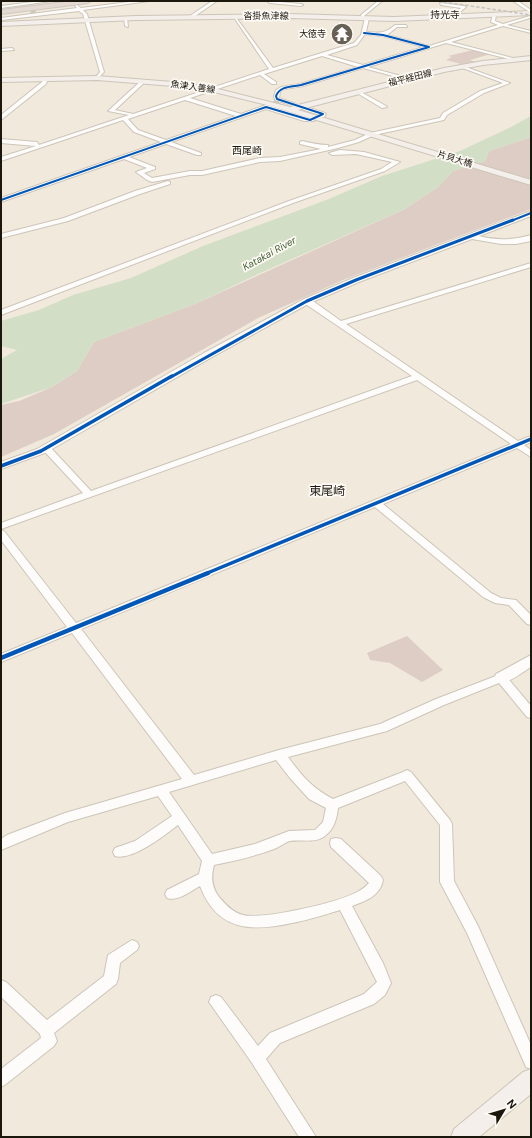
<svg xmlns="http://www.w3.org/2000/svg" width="532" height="1138" font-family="'DM Sans','Noto Sans JP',sans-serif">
<rect width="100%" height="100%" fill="#f1e9db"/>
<path fill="#decdc5" d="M473 50 491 54 470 60 476 62 461 64 446 60 452 57 448 56Z
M531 137V209L343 280 258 318 54 434 1 457V405L19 401 52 387 77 371 94 342 195 304 405 209 438 187 453 171 485 161 489 151Z
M407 636 443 670 422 682 390 663 370 660 367 653Z"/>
<path fill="#d2dec6" d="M531 116V137L489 151 485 161 453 171 438 187 405 209 258 274 195 304 94 342 77 371 52 387 1 404V359L17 350 1 346V321L39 310 73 295 131 278 203 246 329 199 382 176 460 151 511 127Z"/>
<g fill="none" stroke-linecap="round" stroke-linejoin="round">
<path stroke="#d1cabc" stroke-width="4.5" stroke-dasharray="4.5 2" stroke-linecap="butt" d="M26 7 35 13"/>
<path stroke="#d1cabc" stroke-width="5.5" stroke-dasharray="5.5 3" stroke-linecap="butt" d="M266 107 282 101"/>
<g stroke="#ccc5b9" stroke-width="2">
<path id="minor" d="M40 1H51L1 8V6Z
M137 1H149L83 10 87 14 104 72 97 79 95 78 100 72 83 14 79 11 1 20V18L77 8 75 6 77 5 81 8Z
M212 1H217L192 18H190V16Z
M269 1 301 4 303 5 301 6 270 3 268 2Z
M378 1H382L364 16 363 19H361V15Z
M513 1H518L531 10V13Z
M440 3 464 6 466 7 453 18 452 16 461 8 441 5Z
M493 14 496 15 495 21 503 24 530 16V18L507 25 531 31V33L503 26 451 42 517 59V61L446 43 368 67 408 78V80L363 68 303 86 284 89 280 92 279 98 296 104V106L275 100 274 96 276 90 281 87 300 84 358 67 322 56 264 74 276 82V84H272L260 75 190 98 241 114 266 105 306 118 314 119V121H304L266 109 171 142 201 153V155H197L166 144 129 157 155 167V169L144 173 152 178 190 171H202L260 158 280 157 321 149 300 144V142L302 141C311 143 319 145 328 145V147L355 140 370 133 440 118 443 113 480 91 503 83 460 67V65L510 83 484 93 447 115 444 120 374 135 359 142 338 148 280 161 260 162 202 175H190L152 182 147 180 136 172 147 168 124 159 1 202V198L161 142 134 132 123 120 1 161V157L36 146 1 143V139L37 142 39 145 129 115 108 111 142 80 146 81 115 110 133 114 269 69 233 16H235L273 68 354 43 361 35 365 18 367 17 369 18 366 32C379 33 385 34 395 25H406L407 27H397L387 35 429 46 498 25 491 22ZM365 34 383 36 424 47 363 65 327 55 357 45ZM185 100 236 116 166 140 138 130 128 119Z
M124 17 127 18 128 27 125 26Z
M12 48 14 50 1 51V49Z
M44 77 48 78 46 84 1 120V115L42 82Z
M359 91 386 106 387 107 382 108 357 93Z
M306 107 325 113 326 114 324 117H320V115L304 110 303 109Z
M340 150 364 152 400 162 385 171 293 203 1 315V310L289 201 381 169 392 162 356 154 332 155 329 153Z
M168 181 170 182V184L140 194 68 221 1 238V234L64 218 135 191Z
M531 263V267L346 324 518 441 531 436V442L524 445 531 450V457L517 448 383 504 491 593 501 598 516 600 531 615V625L527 624 509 605 495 603 483 597 375 507 81 629 194 775 279 750 380 724 436 699 501 674 505 675 531 706V718L527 717 499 683 444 705 387 731 288 757C302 776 312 788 333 799L403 772 407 770 411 772 450 820 452 824 454 881 478 926 531 1045V1069L526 1067 467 933 440 882V825L405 781 338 808C337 818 334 829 326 835 316 844 302 839 290 841 285 842 280 847 274 849 255 856 235 861 214 865 211 876 211 886 219 897 225 904 233 913 243 915 264 920 341 902 359 891 363 889 366 886 369 883L331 847 330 843 331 839 336 838 341 839 381 876 383 880C380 896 366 901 352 906L383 963 391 983 385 995 374 1004 280 1043 266 1059 316 1137H299L252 1063 209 1002 211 997 216 995 221 997 258 1046 270 1033 364 994 377 982 340 910C324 915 308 920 292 923 251 932 217 931 200 886 191 891 177 902 167 898L165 894 167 890 199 874 202 861 178 825C165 835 132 861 115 856L113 852 115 848 135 841 172 816 158 796 68 822 1 850V839L7 835 65 813 182 779 72 633 1 662V654L67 627 1 540V530L4 531 76 623 511 444 417 380 1 529V523L83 493 44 451 43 449 44 447H50L91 491 412 376 304 303V299H310L341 321ZM276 760 290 778 309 799 326 808 323 822 315 830 289 831 255 844 212 854 169 792Z
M132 940 137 942 139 946 137 950 120 963 118 979 116 984 54 1033 57 1041 54 1046 6 1084 1 1087V1069L41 1038 40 1034 1 997V980L6 982 47 1020 104 976 108 955Z"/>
</g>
<g stroke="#ccc5b9" stroke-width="2">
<path id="tertiary" d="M531 211V216L479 236C497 241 514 240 531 235V241L516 244H501L472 239 359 282 310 303 212 357 45 453 1 469V462L37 449 204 353 304 299 353 278Z
M531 655V667C521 673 508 685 496 682L494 678 496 674Z"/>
</g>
<g stroke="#ccc5b9" stroke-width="2">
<path id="secondary" d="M531 11V15L394 21 289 18 136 20 1 26V22L136 16 289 14 394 17Z
M531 56V60L483 65 444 72 298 110 531 180V185L267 105 214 92 173 86 97 80 1 82V78L97 76 173 82 214 88 290 107 444 68 483 61Z
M531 1069V1094L479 1137H451L454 1129 523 1072Z"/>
</g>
<g stroke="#cdc9c2" stroke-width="2">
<path id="trunk" d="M72 1H91L88 3 1 14V10Z"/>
</g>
<use href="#minor" fill="#fdfcfa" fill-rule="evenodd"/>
<use href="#tertiary" fill="#fdfcfa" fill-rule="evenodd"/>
<use href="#secondary" fill="#f4efea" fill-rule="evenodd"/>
<use href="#trunk" fill="#e4dad2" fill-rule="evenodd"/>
<path stroke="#c6c3bf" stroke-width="1.5" stroke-dasharray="3.5 2" stroke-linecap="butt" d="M438 1 531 15"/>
<g stroke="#fdfaf5" stroke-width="3">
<path id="cycleway-far3" d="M1 200 266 107 310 120 323 114 277 99 276 96C280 86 291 87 301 85L429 47 383 35 364 33
M511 221 531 213"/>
</g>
<g stroke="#fdfaf5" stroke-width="5">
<path id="cycleway-far2" d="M171 377 307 301 356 280 513 220"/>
</g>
<g stroke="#fdfaf5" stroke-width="5.5">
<path id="cycleway-far1" d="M1 466 41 451 172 376
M205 574 531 439"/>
</g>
<g stroke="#fdfaf5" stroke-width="7">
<path id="cycleway" d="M1 658 208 573"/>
</g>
<use href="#cycleway-far3" stroke="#0057b8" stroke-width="2"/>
<use href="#cycleway-far2" stroke="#0057b8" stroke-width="3"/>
<use href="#cycleway-far1" stroke="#0057b8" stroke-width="3.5"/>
<use href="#cycleway" stroke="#0057b8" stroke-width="4.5"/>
</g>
<defs>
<g id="temple-disc" transform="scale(1.15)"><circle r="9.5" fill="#676055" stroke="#fdfaf5"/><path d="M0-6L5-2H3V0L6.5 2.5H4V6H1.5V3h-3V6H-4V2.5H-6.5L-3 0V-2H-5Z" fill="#fff"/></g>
</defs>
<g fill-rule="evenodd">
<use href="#temple-disc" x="342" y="34"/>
</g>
<g text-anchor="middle" stroke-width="3.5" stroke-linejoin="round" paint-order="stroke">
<g font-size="9" fill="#1c170d" stroke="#fdfaf5">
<text x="266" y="19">沓掛魚津線</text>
<text transform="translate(410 78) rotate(-14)" y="3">福平経田線</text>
<text transform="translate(193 87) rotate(8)" y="3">魚津入善線</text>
<text transform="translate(455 159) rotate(17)" y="3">片貝大橋</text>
</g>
<g font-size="9" fill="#1c170d" stroke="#fdfaf5" text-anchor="end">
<text x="326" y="37">大徳寺</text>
</g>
<g font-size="10" fill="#1c170d" stroke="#fdfaf5">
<text x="445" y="18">持光寺</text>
<text x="247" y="154">西尾崎</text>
</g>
<g font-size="10" font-style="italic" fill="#436136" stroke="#fdfaf5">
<text transform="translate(269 253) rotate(-29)" y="4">Katakai River</text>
</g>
<g font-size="12" fill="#1c170d" stroke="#fdfaf5">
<text x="327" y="495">東尾崎</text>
</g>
</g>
<rect width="532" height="1138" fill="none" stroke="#1c170d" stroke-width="4"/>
<g transform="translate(504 1110) rotate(52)" stroke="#fdfaf5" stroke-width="3" paint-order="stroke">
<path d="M0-3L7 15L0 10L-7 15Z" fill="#1c170d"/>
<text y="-6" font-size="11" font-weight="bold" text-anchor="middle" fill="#1c170d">N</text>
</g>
</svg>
